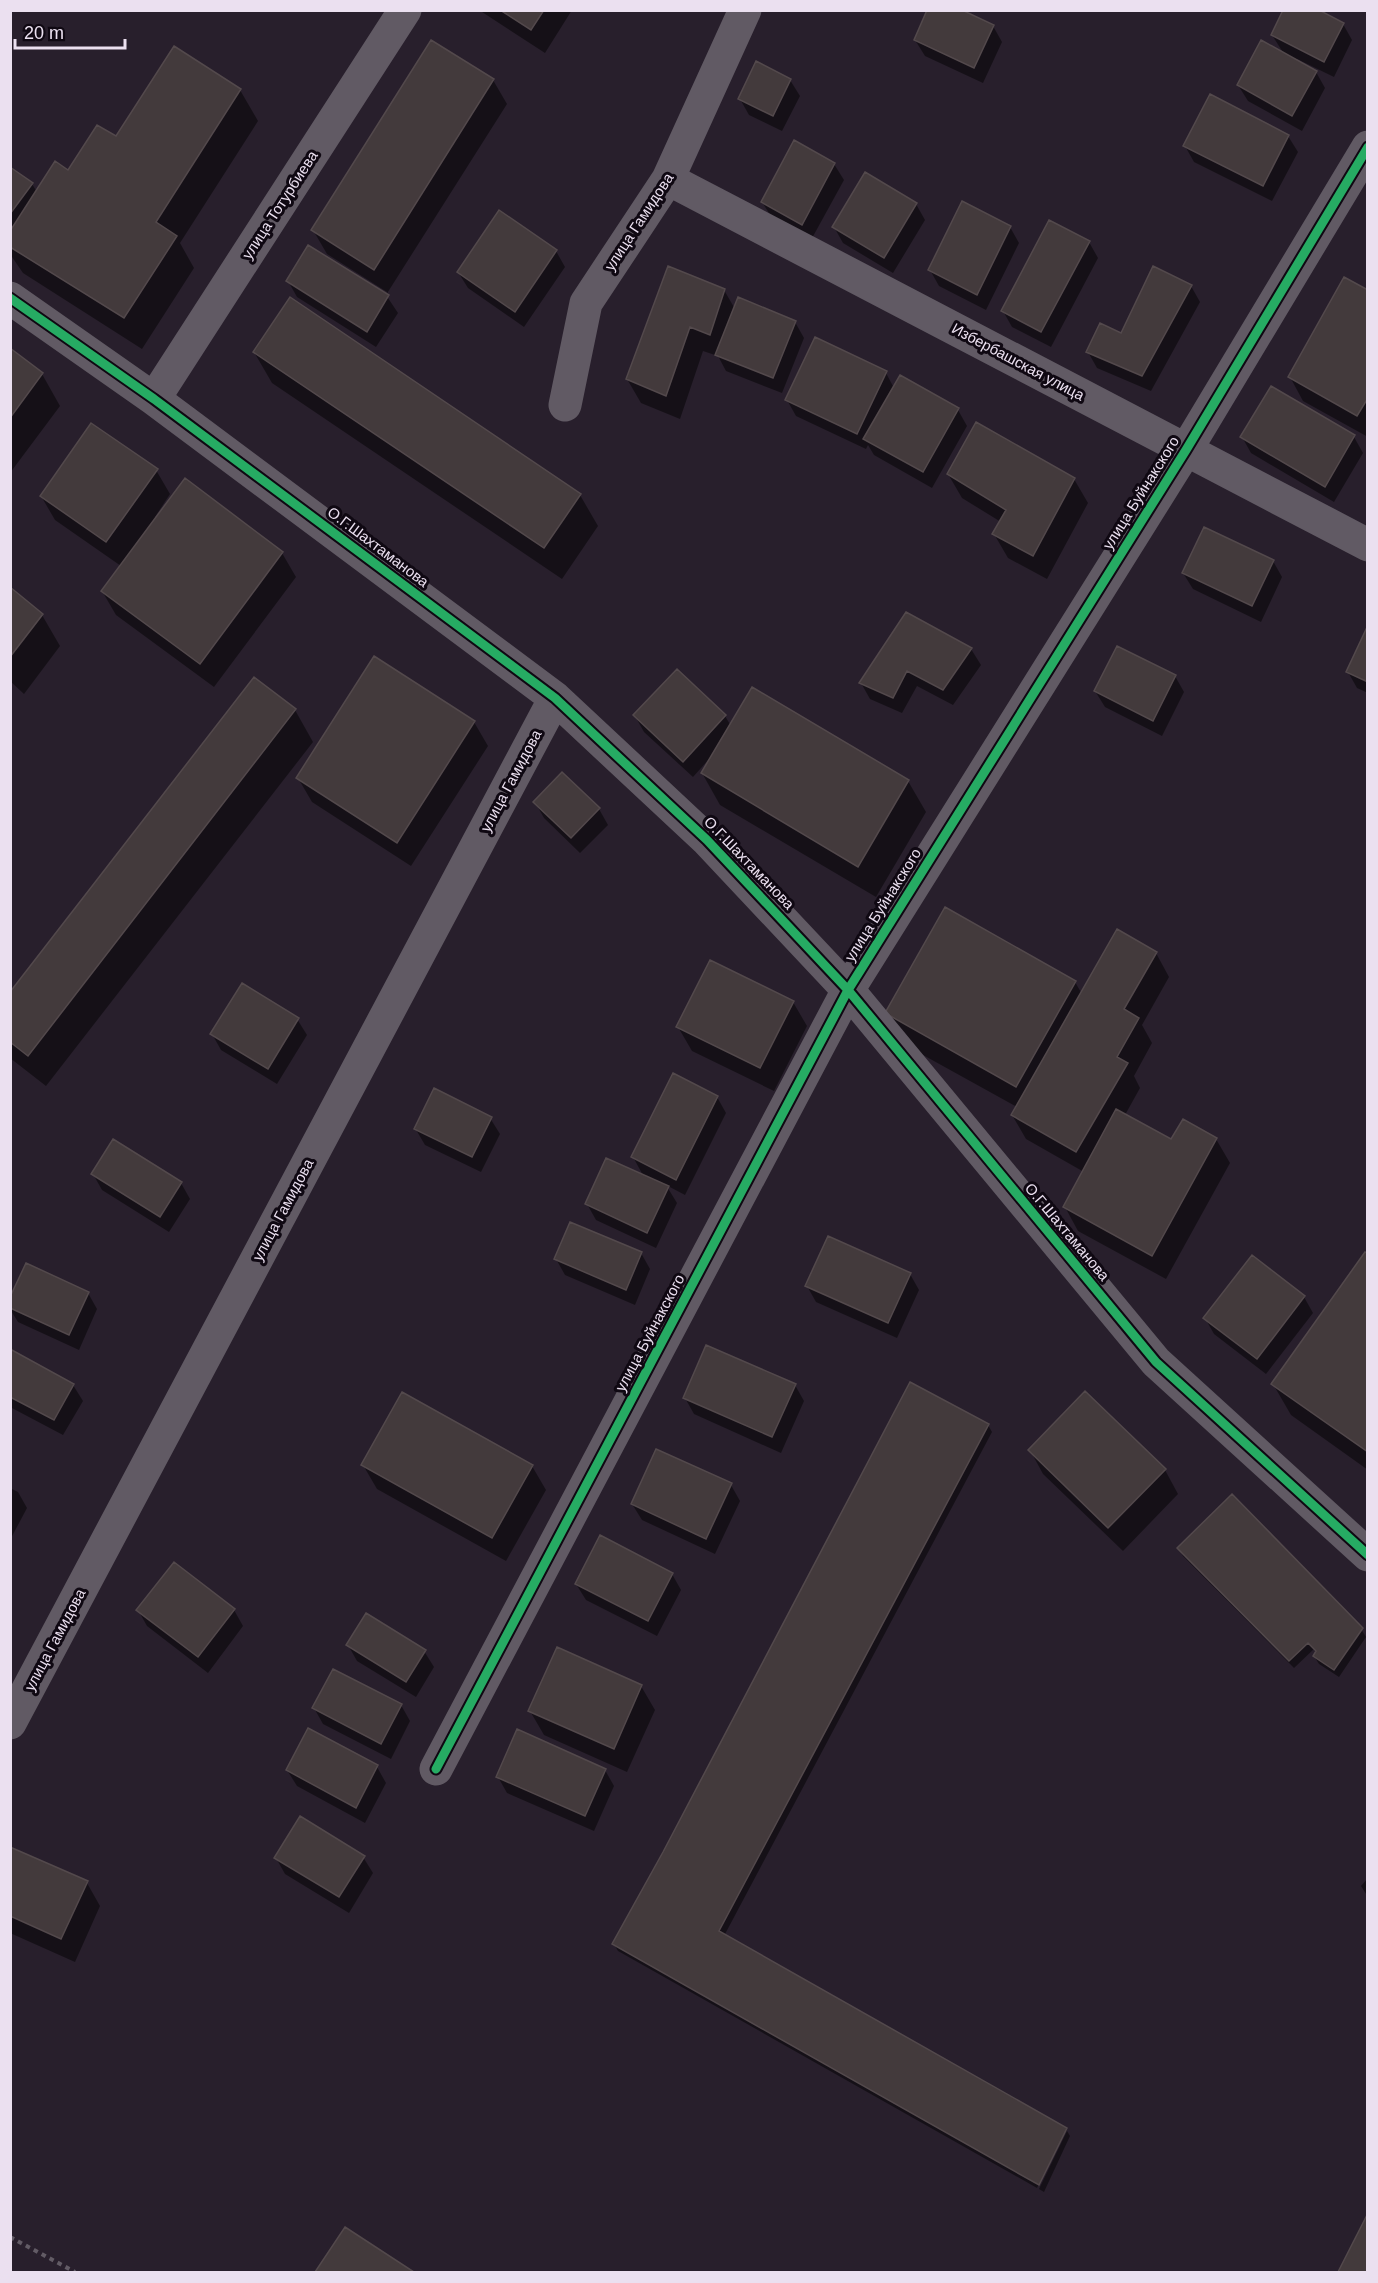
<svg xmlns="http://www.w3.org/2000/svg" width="1378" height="2283" font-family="Arial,sans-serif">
<rect width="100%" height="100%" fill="#281f2c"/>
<path fill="#0007" d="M479 10H572L545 53Z
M1343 24 1352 40 1334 77 1297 59 1295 61 1316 72 1325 88 1302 131 1248 101 1238 85 1284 54 1272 35Z
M993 26 1002 42 983 83 925 56 915 40Z
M493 80 507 104 386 295 398 313 376 347 297 297 288 281 386 295 387 292 327 254 313 230Z
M790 80 800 96 782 131 749 115 740 99Z
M240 90 258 121 180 243 194 268 142 349 23 273 10 254V169L32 184 37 192 117 139Z
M1288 136 1298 152 1272 201 1194 162 1185 146Z
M834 164 844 180 811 240 772 218 762 202Z
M916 204 925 220 893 273 843 243 834 227Z
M1010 227 1019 243 986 310 939 286 930 270Z
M1089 242 1098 258 1051 347 1012 327 1003 311Z
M556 251 565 267 524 327 468 288 458 272Z
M1191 286 1200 302 1151 391 1097 368 1088 352 1121 335Z
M724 290 735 309 795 322 804 338 782 393 726 371 718 356 703 351 680 419 641 403 627 379Z
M1368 292V437L1303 401 1290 377Z
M10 350 42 374 60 406 10 473Z
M254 352 580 495 598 526 562 579 272 383Z
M886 373 894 388 958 410 967 426 932 488 874 455 868 445 866 449 796 416 787 400Z
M1242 437H1354L1363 453 1334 502 1251 453Z
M156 470 170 494 155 517 282 553 296 577 214 687 116 615 102 591 121 566 55 520 41 496Z
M948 474 1074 479 1088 503 1047 579 1008 558 994 534 1001 522 962 498Z
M1273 561 1282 577 1261 622 1193 589 1183 573Z
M10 589 42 615 60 646 24 694 10 681Z
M1368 628V693L1357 688 1348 672Z
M971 649 981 665 953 705 917 686 902 713 870 699 861 683Z
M1175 676 1184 692 1162 736 1105 707 1095 691Z
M295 710 313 742 46 1086 10 1058V995Z
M635 716H725L731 726 908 781 926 812 876 897 720 805 702 773 710 758 693 777 644 732Z
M474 722 488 746 411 866 312 802 298 778Z
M535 802 599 809 608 825 580 853 544 818Z
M1156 953 1169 977 1142 1025 1152 1043 1134 1076 1140 1088 1125 1115 1172 1141 1216 1139 1230 1163 1166 1279 1078 1231 1065 1207 1084 1172 1026 1139 1012 1115 1017 1107 905 1045 887 1013 1075 982 1082 994Z
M793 1002 807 1026 774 1091 692 1051 678 1027Z
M297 1019 307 1035 277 1084 221 1050 212 1034Z
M717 1097 726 1113 685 1195 666 1185 677 1203 656 1248 596 1220 587 1204 644 1177 633 1157Z
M490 1118 500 1134 481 1172 425 1145 415 1128Z
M93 1174 181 1183 190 1199 169 1232 102 1190Z
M641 1253 650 1269 635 1305 565 1275 556 1259Z
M1368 1255V1470L1291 1415 1273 1384Z
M1252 1257 1304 1297 1313 1313 1266 1374 1214 1334 1205 1318Z
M910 1274 919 1290 897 1338 816 1302 807 1286Z
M88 1293 97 1309 79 1350 18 1322 10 1309V1301Z
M10 1351 73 1385 83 1401 63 1435 10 1407Z
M795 1385 804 1401 781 1453 694 1414 685 1398Z
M988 1425 992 1432 724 1936 1066 2129 1067 2131H1064L1037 2188 618 1951 614 1944Z
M1030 1450 1165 1470 1178 1494 1123 1551 1043 1474Z
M363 1465 532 1466 546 1490 506 1561 377 1489Z
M731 1485 740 1501 715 1554 642 1520 632 1504Z
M10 1488 18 1492 27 1508 10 1540Z
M1179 1549 1361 1629 1366 1637 1339 1677 1319 1664 1314 1656 1316 1653 1314 1649 1294 1668 1183 1556Z
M672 1574 681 1590 657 1636 586 1600 576 1584Z
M138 1610H234L243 1626 208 1673 147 1626Z
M348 1645 424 1651 434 1667 416 1697 357 1661Z
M641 1686 655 1710 627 1772 544 1735 530 1711Z
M401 1705 410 1721 391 1759 323 1724 314 1708Z
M309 1730 377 1767 386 1783 365 1823 297 1786 287 1770Z
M605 1770 614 1786 594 1831 507 1793 498 1777Z
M10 1849 87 1883 100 1906 75 1962 10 1933Z
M363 1857 373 1873 349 1913 285 1874 276 1858Z
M1368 1878V1897L1361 1886Z
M1067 2131 1070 2136 1044 2192 1039 2189Z
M345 2229 411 2272H317Z"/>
<path fill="#433a3c" stroke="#53494c" stroke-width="1.5" d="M500 10H544L531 30Z
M927 10H962L994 25 974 68 914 40Z
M1283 10H1319L1344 23 1324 62 1271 35Z
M431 40 494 79 374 270 311 230Z
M1261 40 1317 71 1292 116 1237 85Z
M174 46 241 89 156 222 177 236 124 318 10 247V231L55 161 68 170 97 125 116 136Z
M756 61 791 79 773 116 738 99Z
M1210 94 1289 135 1263 186 1183 146Z
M794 140 835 163 802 225 761 202Z
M10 167 33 183 10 214Z
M865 172 917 203 884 258 832 227Z
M962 201 1011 226 977 295 928 270Z
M499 210 557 250 515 312 457 272Z
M1049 220 1090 241 1041 332 1001 311Z
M308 245 389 295 367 332 286 281Z
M668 266 725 289 710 335 690 327 666 396 626 379Z
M1153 266 1192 285 1142 376 1086 352 1100 323 1121 333Z
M1344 277 1368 290V398L1357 416 1288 377Z
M290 297 581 494 544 548 253 352Z
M738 297 796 321 773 378 715 355Z
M815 337 887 371 857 434 785 400Z
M10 348 43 373 10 418Z
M900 375 959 408 923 472 863 439Z
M1271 386 1355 435 1325 487 1240 437Z
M976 422 1075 478 1033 556 992 534 1006 510 947 474Z
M91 423 158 469 106 542 40 496Z
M185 478 283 552 200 664 101 591Z
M1204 527 1274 560 1252 606 1182 573Z
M10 587 43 614 10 657Z
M906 612 972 648 943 690 907 671 893 698 859 683Z
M1368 625V682L1346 672Z
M1117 646 1176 675 1153 721 1094 691Z
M374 656 475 721 397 843 296 778Z
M677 669 726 715 683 762 633 715Z
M254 677 296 709 28 1056 10 1042V992Z
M752 687 909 780 858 867 701 773Z
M562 772 600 808 571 838 533 802Z
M945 907 1076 981 1016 1087 885 1013Z
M1117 929 1157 952 1124 1009 1139 1018 1117 1057 1128 1063 1076 1152 1011 1115Z
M710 960 794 1001 760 1068 676 1027Z
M242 983 299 1018 268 1069 210 1034Z
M673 1073 718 1096 676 1180 631 1157Z
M434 1088 492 1117 472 1157 414 1129Z
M1116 1109 1171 1139 1183 1119 1217 1138 1152 1256 1063 1207Z
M113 1139 182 1182 160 1217 91 1174Z
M606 1158 669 1186 647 1233 585 1204Z
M570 1222 642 1252 626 1290 554 1259Z
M828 1236 911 1273 888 1323 805 1286Z
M1365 1252 1368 1253V1452L1271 1384Z
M1252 1255 1305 1296 1257 1359 1203 1318Z
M26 1263 89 1292 69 1335 10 1308V1297Z
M706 1345 796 1384 772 1437 683 1398Z
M10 1349 74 1384 54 1420 10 1397Z
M910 1382 989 1424 719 1931 1067 2128 1039 2185 612 1944 663 1852Z
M1085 1391 1166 1469 1108 1528 1028 1450Z
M402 1392 533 1465 492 1538 361 1465Z
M656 1449 732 1483 706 1539 631 1504Z
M1232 1494 1363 1628 1334 1670 1313 1656 1316 1651 1308 1643 1289 1661 1177 1548Z
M600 1535 673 1573 648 1621 575 1584Z
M174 1562 235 1609 198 1657 136 1610Z
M366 1613 426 1650 406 1682 346 1645Z
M557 1647 642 1685 614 1749 528 1711Z
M333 1669 402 1704 381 1744 312 1708Z
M308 1728 378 1765 356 1808 286 1770Z
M517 1729 606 1769 585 1816 496 1777Z
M300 1816 365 1856 339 1897 274 1858Z
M10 1847 88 1881 61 1939 10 1916Z
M1368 2213V2272H1338Z
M345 2227 414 2272H315Z"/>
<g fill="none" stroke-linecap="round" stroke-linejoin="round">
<path stroke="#625b65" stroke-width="4" stroke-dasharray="4.5 4.5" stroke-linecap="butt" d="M10 2237 75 2272"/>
<path stroke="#615a64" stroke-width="33" d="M668 179 1368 545
M10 298 154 399 555 698 707 840 848 990 1156 1362 1368 1555
M154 399 405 10
M565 405 586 303 668 179 745 10
M10 1723 555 698
M436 1769 848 990 1186 450 1368 147"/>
<g stroke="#0f0812" stroke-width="13">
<path id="cycleway" d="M10 298 154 399 555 698 707 840 848 990 1156 1362 1368 1555
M436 1769 848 990 1186 450 1368 147"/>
</g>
<use href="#cycleway" stroke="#26ab63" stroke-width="9"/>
</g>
<g text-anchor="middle" stroke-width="6" stroke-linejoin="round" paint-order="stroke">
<g font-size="15" fill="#ebe0f0" stroke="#0f0812">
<text transform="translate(280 205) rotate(-57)" y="5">улица Тотурбиева</text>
<text transform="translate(639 222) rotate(-57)" y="5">улица Гамидова</text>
<text transform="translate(1018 362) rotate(28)" y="5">Избербашская улица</text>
<text transform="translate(1141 493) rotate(-58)" y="5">улица Буйнакского</text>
<text transform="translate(378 547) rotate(37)" y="5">О.Г.Шахтаманова</text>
<text transform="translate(511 781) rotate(-62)" y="5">улица Гамидова</text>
<text transform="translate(749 863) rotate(46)" y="5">О.Г.Шахтаманова</text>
<text transform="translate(883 905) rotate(-58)" y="5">улица Буйнакского</text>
<text transform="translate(283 1210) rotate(-62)" y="5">улица Гамидова</text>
<text transform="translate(1067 1232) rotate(50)" y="5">О.Г.Шахтаманова</text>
<text transform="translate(650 1333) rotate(-62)" y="5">улица Буйнакского</text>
<text transform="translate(55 1640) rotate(-62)" y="5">улица Гамидова</text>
</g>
</g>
<rect width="1378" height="2283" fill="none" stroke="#ebe0f0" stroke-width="24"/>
<path d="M15 39v9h110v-9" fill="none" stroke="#ebe0f0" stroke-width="3"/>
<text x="24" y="39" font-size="18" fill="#ebe0f0" stroke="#0f0812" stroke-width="4.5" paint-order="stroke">20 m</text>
</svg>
